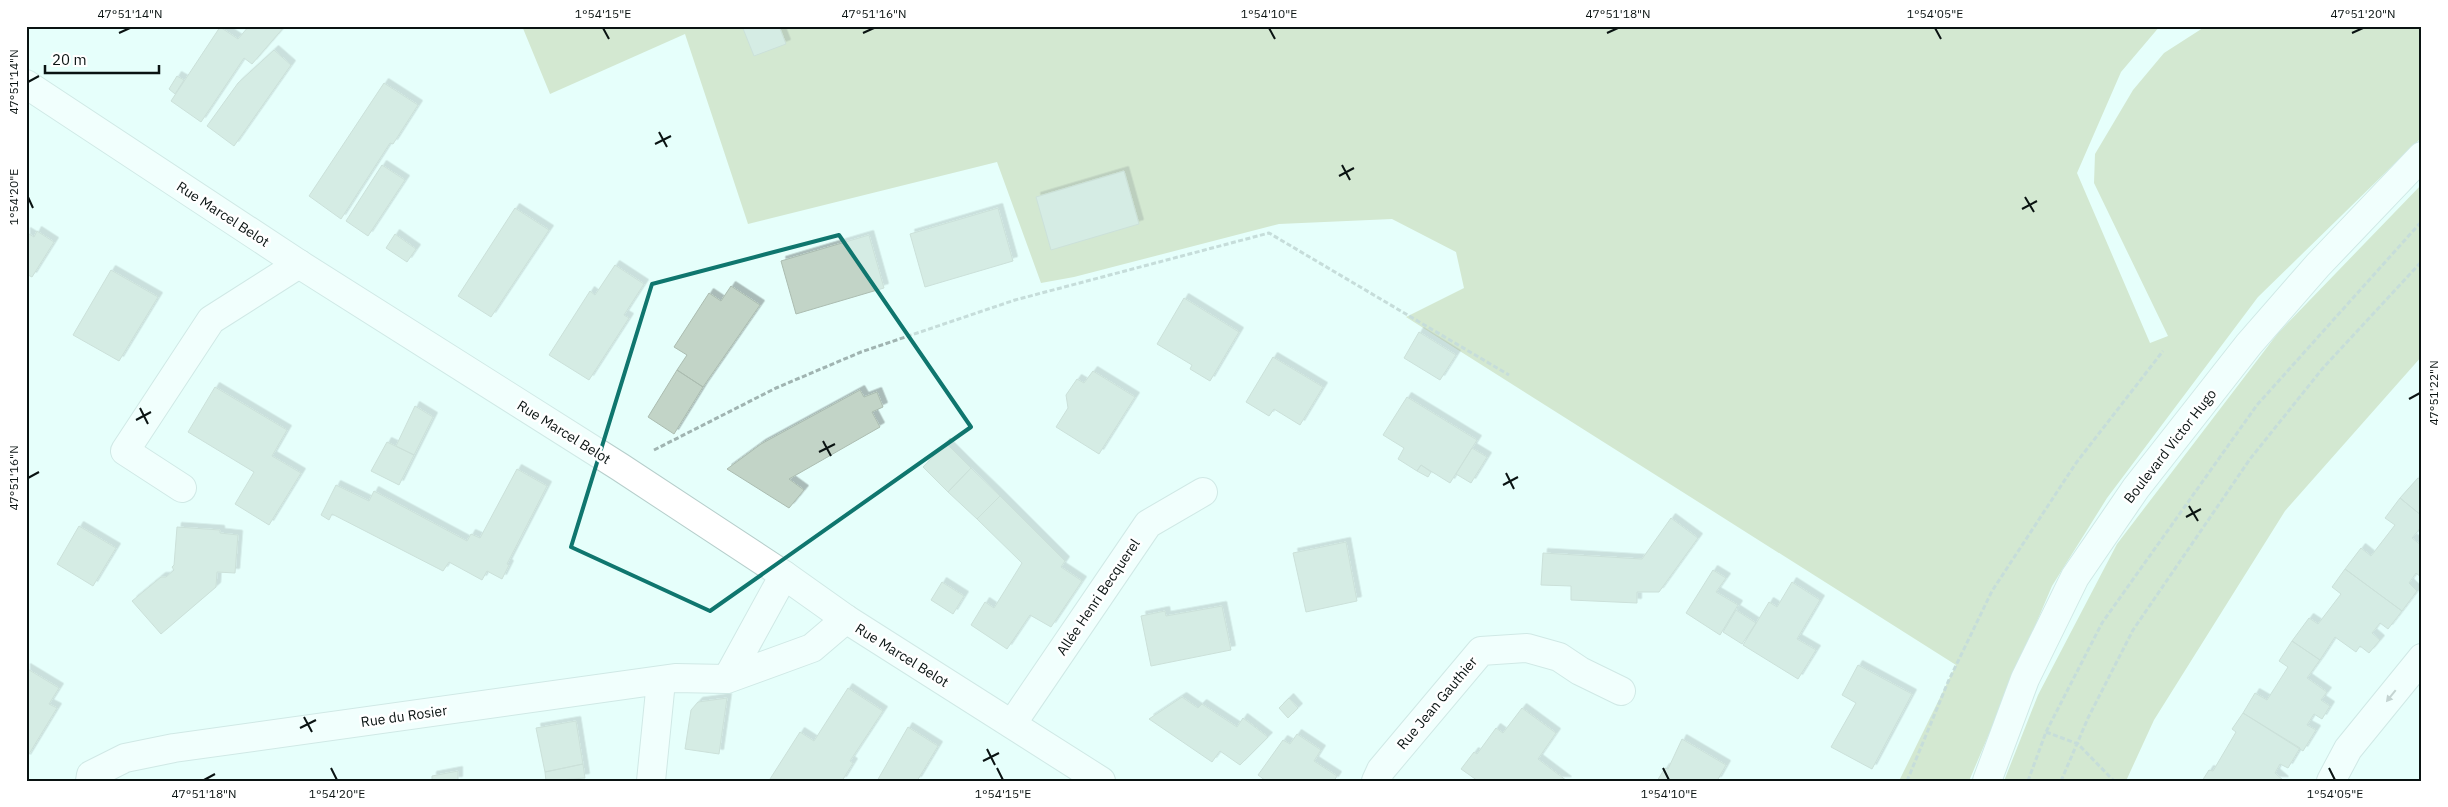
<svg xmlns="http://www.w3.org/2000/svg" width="2448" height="807" font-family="'IBM Plex Sans',sans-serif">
<defs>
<filter id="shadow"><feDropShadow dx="4.5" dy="-4.5" stdDeviation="0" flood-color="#0004"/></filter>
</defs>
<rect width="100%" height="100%" fill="#e6fffb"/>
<path fill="#bdcc9e" d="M522 26H2160L2121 72 2077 173 2150 343 2168 336 2094 183 2095 154 2133 90 2164 53 2206 26H2422V137L2258 297 2107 498 2052 586 1969 781H1899L1956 665 1406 317 1464 288 1456 252 1392 219 1279 224 1074 277 1041 283 997 162 748 224 685 34 550 94Z
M2422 184V356L2285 511 2154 720 2126 781H2004L2038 695 2117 544 2278 333Z"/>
<path fill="#c2d4c7" stroke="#abbcb0" filter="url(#shadow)" d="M249 26H285L252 64 244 58 201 122 171 101 220 27 238 39Z
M742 26H779L786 44 754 56Z
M274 50 291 65 234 146 207 126 238 83Z
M177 76 184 80 175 94 169 89Z
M384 83 418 105 393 144 390 143 341 219 309 196Z
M382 165 405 180 368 236 346 221Z
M1124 171 1139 224 1051 250 1036 197Z
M515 208 549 230 491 317 458 296Z
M998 208 1013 261 925 287 910 234Z
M37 231 54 242 32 277 26 274V232L34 237Z
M395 234 416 249 407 262 386 248Z
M869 235 884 288 796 314 781 261Z
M615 265 644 284 624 315 629 318 589 380 549 355 590 291 595 295Z
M111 270 158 297 119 361 73 335Z
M731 286 760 305 703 387 677 370 687 355 674 347 709 293 721 301Z
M1184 298 1239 332 1210 381 1190 369 1192 365 1157 344Z
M1419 332 1456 355 1440 380 1404 358Z
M1273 357 1323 387 1300 425 1274 409 1269 416 1246 402Z
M677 370 703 387 674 434 648 417Z
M1093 371 1135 397 1099 454 1056 427 1068 408 1066 395 1077 379 1084 383Z
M215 387 287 430 272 456 301 473 269 525 235 504 254 472 188 432Z
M860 390 864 397 877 392 883 407 872 412 880 427 789 479 804 490 789 508 727 469 761 444Z
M1407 397 1477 440 1450 483 1421 465 1417 471 1398 459 1404 448 1383 435Z
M415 406 433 417 414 455 396 446Z
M387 442 414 455 399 485 371 471Z
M946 443 971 468 948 492 923 467Z
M1472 448 1487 457 1471 483 1456 474Z
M1421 465 1431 472 1428 477 1417 471Z
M971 468 1000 496 977 519 948 492Z
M517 469 547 486 507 564 509 565 502 579 487 571 482 580 449 562 443 571 332 514 329 520 321 515 336 485 369 501 374 491 467 541 471 534 480 538Z
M2418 478 2422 481V516L2400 498Z
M1000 496 1065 561 1061 567 1082 581 1051 627 1030 615 1007 649 971 625 985 602 994 608 1022 563 977 519Z
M2400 498 2422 516V526L2412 538 2422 546V578L2416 573 2409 583 2417 591 2402 611 2345 569 2361 548 2371 556 2395 525 2385 518Z
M1671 518 1698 538 1659 592H1637V603L1571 600V586L1541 585 1543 553 1642 559Z
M79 526 116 548 93 586 57 564Z
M177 527 220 530V533L238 535 235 573 217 572 216 587 161 634 132 601 161 577H166L174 570 172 567 174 565Z
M1346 542 1357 601 1306 612 1293 553Z
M2345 569 2402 611 2388 629 2380 623 2372 633 2380 640 2369 653 2360 646 2356 652 2335 637 2320 660 2292 641 2309 618 2318 624 2341 594 2332 587Z
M1713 570 1726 578 1716 592 1738 605 1720 635 1686 613Z
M942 582 964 596 953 614 931 600Z
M1792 582 1820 600 1797 639 1816 650 1798 679 1743 645 1769 602 1777 607Z
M1222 606 1231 650 1151 666 1141 616 1165 611 1166 616Z
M1736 610 1756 623 1742 644 1723 632Z
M2292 641 2320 660 2307 678 2327 692 2321 700 2330 706 2322 719 2314 714 2307 725 2316 730 2303 751 2243 713 2255 693 2267 700 2288 667 2279 661Z
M1858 665 1912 694 1872 769 1831 747 1856 703 1842 695Z
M26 668 59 688 49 704 57 708 26 759Z
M848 688 883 711 850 761 853 763 842 781 770 779 800 732 814 741Z
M1182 697 1198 708 1202 704 1237 727 1243 718 1268 737 1240 765 1220 751 1212 762 1149 719Z
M727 698 719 754 685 749 691 710 698 702Z
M1289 698 1298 708 1288 718 1279 708Z
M1522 708 1556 733 1538 759 1567 781H1478L1461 769 1474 752 1477 754 1496 728 1503 733Z
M2243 713 2300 748 2288 768 2280 764 2275 773 2284 781H2202L2209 770 2213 771 2236 732 2232 729Z
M576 721 583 764 545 772 536 728Z
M908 727 938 746 917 781H877Z
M1297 734 1321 750 1314 761 1337 776 1334 781H1266L1258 775 1283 740 1290 744Z
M1682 739 1726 765 1717 781H1657L1665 768 1668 769Z
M583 764 585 778 546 781 545 772Z
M458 771V781H432V776Z"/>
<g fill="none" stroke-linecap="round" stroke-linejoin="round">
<g stroke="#b6cecb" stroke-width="30">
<path id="street" d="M182 488 125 451 211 320 299 264
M727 679 784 575
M1012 724 1148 524 1203 492
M90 781 91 775 125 758 174 748 675 678 727 679 812 648 846 619
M651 781 661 681
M1376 781 1381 770 1481 651 1527 648 1559 657 1580 671 1621 691
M2331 781 2348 749 2422 658"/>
</g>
<g stroke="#b6cecb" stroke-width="30">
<path id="secondary" d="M26 84 299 264 620 467 784 575 846 619 1101 781
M1987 781 2025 679 2075 577 2136 488 2249 344 2318 265 2422 156"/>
</g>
<path stroke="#a0b4b1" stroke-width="3" stroke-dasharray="5 2.5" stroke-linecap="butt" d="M654 450 776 388 861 352 1015 300 1269 233 1509 375
M2046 732 2078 744 2114 781
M1907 781 1948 682 1992 591 2076 463 2163 351
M2028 781 2046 732 2102 623 2257 405 2422 221
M2061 781 2088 718 2133 630 2250 459 2323 368 2422 261"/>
<use href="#street" stroke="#fff" stroke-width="28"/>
<use href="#secondary" stroke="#fff" stroke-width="28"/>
</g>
<defs><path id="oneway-solid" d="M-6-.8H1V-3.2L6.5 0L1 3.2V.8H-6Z" transform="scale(1.25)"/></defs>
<use fill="#9da1a0" href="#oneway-solid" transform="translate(2391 696) rotate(129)"/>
<path d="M0 0H2448V807H0ZM839 235 971 427 710 611 571 547 652 284Z" fill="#e6fffb" fill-opacity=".55" fill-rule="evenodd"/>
<path fill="none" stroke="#0f766e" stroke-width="4" stroke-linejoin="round" d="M839 235 971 427 710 611 571 547 652 284Z"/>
<path fill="none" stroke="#0a1312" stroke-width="2" d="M603 28 609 39M1269 28 1275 39M1935 28 1941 39M119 33 130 28M863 33 874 28M1607 33 1618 28M2352 33 2363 28M28 82 39 76M659 132 667 147M655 144 671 136M1342 165 1350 180M1339 176 1354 168M28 197 33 208M2025 197 2034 212M2022 209 2037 201M2409 399 2420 393M140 408 148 424M136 420 151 412M823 441 831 456M819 452 835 444M1506 473 1514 489M28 478 39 472M1503 485 1518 477M2189 506 2198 521M2186 517 2201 509M304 717 312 732M300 728 316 720M987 749 995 765M983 761 999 753M331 768 337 780M997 768 1003 780M1663 768 1669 780M2329 768 2335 780M204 780 215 774"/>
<g text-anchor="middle" stroke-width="5" stroke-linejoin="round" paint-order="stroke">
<g font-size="14" fill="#0a1312" stroke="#fff">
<text transform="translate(223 214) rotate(33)" y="5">Rue Marcel Belot</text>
<text transform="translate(564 432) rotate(32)" y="5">Rue Marcel Belot</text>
<text transform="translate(2170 446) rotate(-52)" y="5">Boulevard Victor Hugo</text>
<text transform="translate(1098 597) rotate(-56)" y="5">Allée Henri Becquerel</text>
<text transform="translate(902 655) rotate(32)" y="5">Rue Marcel Belot</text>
<text transform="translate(1437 703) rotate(-50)" y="5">Rue Jean Gauthier</text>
<text transform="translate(404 716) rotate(-8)" y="5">Rue du Rosier</text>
</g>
</g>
<rect width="2448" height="807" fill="none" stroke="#ffffff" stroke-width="55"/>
<path d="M45 65v8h114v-8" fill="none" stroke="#0a1312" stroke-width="2.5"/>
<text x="52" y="65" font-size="15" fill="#0a1312" stroke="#ffffff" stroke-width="4" paint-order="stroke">20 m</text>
<rect x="28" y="28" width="2392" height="752" fill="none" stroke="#0a1312" stroke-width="2"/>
<g font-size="12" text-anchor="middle" fill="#0a1312">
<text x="130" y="18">47°51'14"N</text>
<text x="603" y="18">1°54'15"E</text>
<text x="874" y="18">47°51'16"N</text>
<text x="1269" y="18">1°54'10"E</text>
<text x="1618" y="18">47°51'18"N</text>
<text x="1935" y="18">1°54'05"E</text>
<text x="2363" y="18">47°51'20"N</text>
<text transform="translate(14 82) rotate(-90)" y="4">47°51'14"N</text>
<text transform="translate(14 197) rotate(-90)" y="4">1°54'20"E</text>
<text transform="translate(2434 393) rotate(-90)" y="4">47°51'22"N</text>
<text transform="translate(14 478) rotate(-90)" y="4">47°51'16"N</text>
<text x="204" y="798">47°51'18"N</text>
<text x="337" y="798">1°54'20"E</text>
<text x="1003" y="798">1°54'15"E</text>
<text x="1669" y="798">1°54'10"E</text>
<text x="2335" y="798">1°54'05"E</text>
</g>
</svg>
